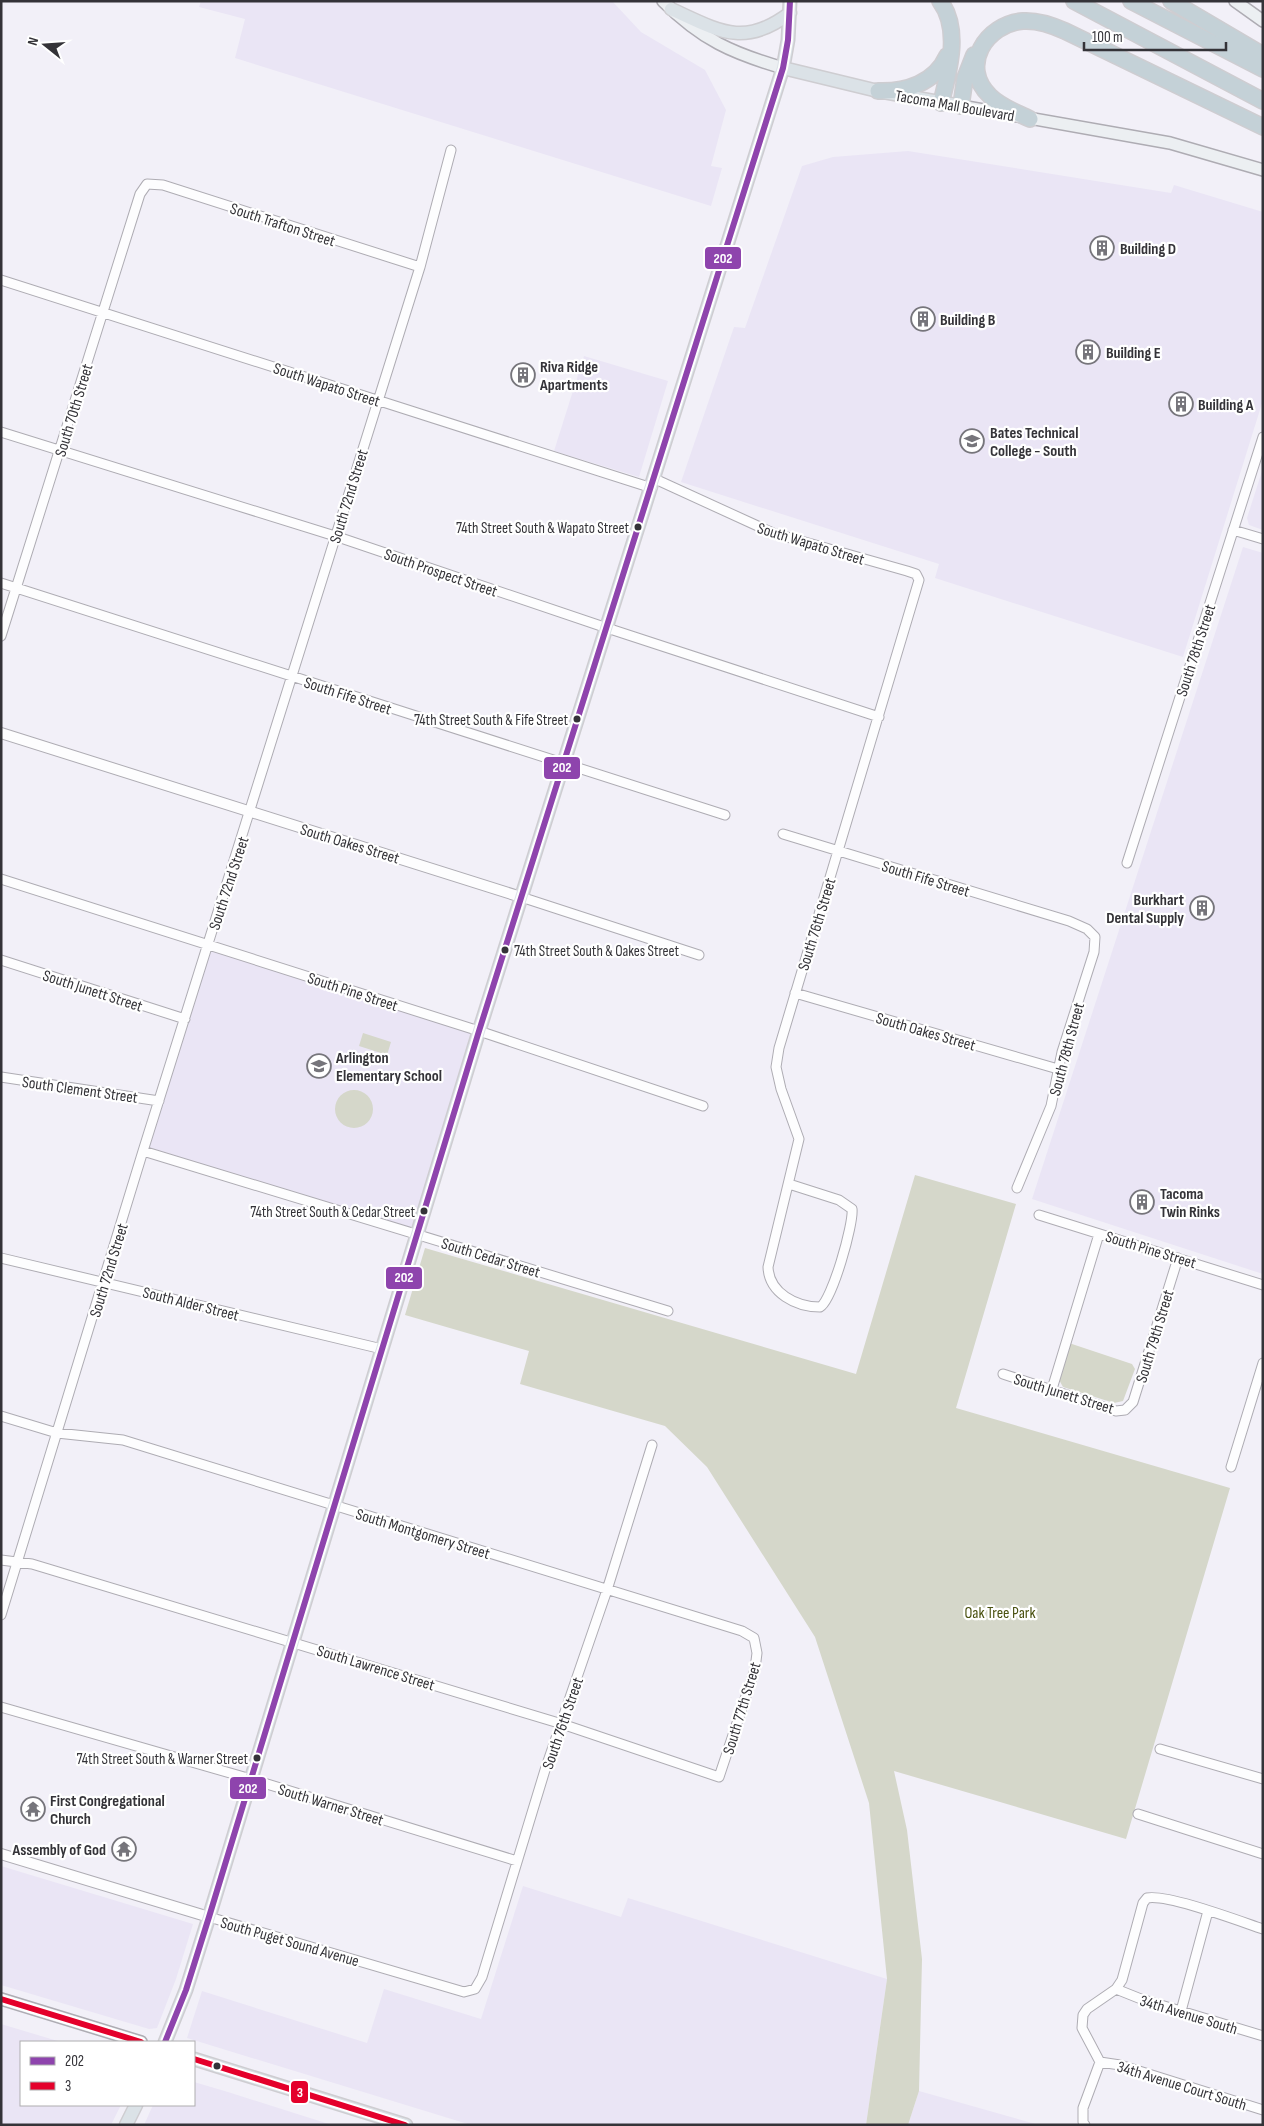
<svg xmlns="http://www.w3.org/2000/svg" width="1264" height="2126" font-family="'Sofia Sans Condensed',sans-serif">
<rect width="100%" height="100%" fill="#f2f0f8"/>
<path fill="#eae5f5" d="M201 1H612L641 32 705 70 726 110 711 166 722 168 711 206 235 58 245 19 199 7Z
M908 151 1171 193 1174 185 1263 212V400L1183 657 935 578 939 564 681 482 734 327 745 328 802 166 833 157Z
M584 356 668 381 639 477 554 451Z
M1263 468V530L1249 525 1247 518Z
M1243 547 1263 553V1274L1032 1199Z
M209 945 479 1031 416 1234 143 1151Z
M1 1866 193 1924 176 1979 157 2028 149 2029 1 1985Z
M523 1886 621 1917 628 1898 887 1979 866 2125H471L187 2038 202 1991 367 2043 384 1989 481 2019Z
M1 2024 61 2042H21V2105H121L111 2125H1Z
M194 2082 228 2092 332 2125H144L153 2105H194Z
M919 2091 1039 2125H908Z"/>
<path fill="#d5d7ca" d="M363 1033 391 1042 387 1055 359 1046Z
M335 1109a19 19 0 1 1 38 0a19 19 0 1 1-38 0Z
M915 1175 1016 1204 956 1408 1230 1488 1126 1839 894 1771 907 1830 922 1959 919 2091 908 2125H866L887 1979 869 1803 815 1637 707 1467 665 1426 520 1384 529 1351 405 1315 425 1248 856 1374Z
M1069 1343 1132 1364 1135 1369 1123 1401 1114 1403 1063 1387 1058 1378Z"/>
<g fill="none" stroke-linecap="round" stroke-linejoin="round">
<g stroke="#aeacb3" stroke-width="11">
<path id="minor" d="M1 280 652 488
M1 432 335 536 607 628 879 717
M655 479 773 533 907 571 916 574 919 580 779 1048 776 1067 781 1089 799 1139 768 1267C769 1293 796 1307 820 1307 832 1301 854 1223 852 1209L839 1200 789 1184
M1233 530 1263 539
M1 583 725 815
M1 636 140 194 147 184 163 185 420 267
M783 834 1069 921 1087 929 1095 937 1094 952 1062 1052 1051 1106 1017 1188
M1127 863 1263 437
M1 879 479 1031 703 1106
M521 897 699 955
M1 960 185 1019
M795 993 1058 1069
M1 1077 159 1101
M143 1151 668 1311
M1039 1215 1263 1285
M1 1258 382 1349
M1003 1374 1116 1411 1125 1410 1133 1402 1178 1258
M1052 1389 1099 1234
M1 1416 57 1433 123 1440 742 1631 754 1638 757 1653 755 1669 719 1777 562 1724 32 1564 1 1560
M1231 1467 1263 1363
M1 1615 143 1151 420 267 451 150
M1 1707 251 1779 517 1861
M1160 1749 1263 1779
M1138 1814 1263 1854
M209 1917 464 1992 475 1989 482 1977 545 1770 607 1590 652 1445
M1116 1989 1141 1999 1263 2036
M1181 2011 1208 1911
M1100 2062 1120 2065 1263 2110
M1085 2125 1083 2122V2108L1100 2062 1082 2028 1083 2015 1087 2009 1116 1989 1122 1980 1143 1903 1147 1898C1168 1894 1239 1921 1263 1929"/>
</g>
<g stroke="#aeacb3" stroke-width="12">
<path id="tertiary" d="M1 733 521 897
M1 1854 209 1917"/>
</g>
<g stroke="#aeacb3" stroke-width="14">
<path id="secondary" d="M663 1C702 40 732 53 783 68
M1235 1 1263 21
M961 106 1170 143 1263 170
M1 1999 141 2042"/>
</g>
<g stroke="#cecdd1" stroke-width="15">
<path id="primary" d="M671 9C719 31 744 48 790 13
M783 68 878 91 961 106
M165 2042 186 1990 209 1917 479 1031 783 68 788 40 790 1
M194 2059 406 2125
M126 2125 136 2105"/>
</g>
<g stroke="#cecdd1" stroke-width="18">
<path id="motorway" d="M940 1C961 29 949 71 941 103
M1074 1 1263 101
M1131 1 1263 69
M1171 1 1263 55
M878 91C906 92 935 83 947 56
M961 106 965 78 974 55
M1030 119C1016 112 1001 107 990 96 959 66 986 24 1023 21 1038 20 1052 25 1065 31L1263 127"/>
</g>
<use href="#minor" stroke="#fdfdfe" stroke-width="9"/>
<use href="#tertiary" stroke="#fdfdfe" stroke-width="10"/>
<use href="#secondary" stroke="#eceff2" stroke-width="11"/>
<use href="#primary" stroke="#dbe2e7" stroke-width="12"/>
<use href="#motorway" stroke="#c4d1d7" stroke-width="15"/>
<g stroke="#fff" stroke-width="10">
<path id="bus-1" d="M165 2042 186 1990 209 1917 479 1031 783 68 788 40 790 1"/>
</g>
<g stroke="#fff" stroke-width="10">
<path id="bus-2" d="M1 1999 141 2042
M194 2059 405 2125"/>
</g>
<use href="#bus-1" stroke="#8e44ad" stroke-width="6"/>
<use href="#bus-2" stroke="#e4002b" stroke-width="6"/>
</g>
<defs>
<g id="building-ring" transform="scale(1.25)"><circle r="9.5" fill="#fff" stroke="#76757b" stroke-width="1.5"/><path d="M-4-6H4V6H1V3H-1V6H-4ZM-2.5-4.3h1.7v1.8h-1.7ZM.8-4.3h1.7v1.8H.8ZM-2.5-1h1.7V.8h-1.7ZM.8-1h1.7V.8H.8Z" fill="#76757b"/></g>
<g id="university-ring" transform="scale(1.25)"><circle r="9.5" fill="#fff" stroke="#76757b" stroke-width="1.5"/><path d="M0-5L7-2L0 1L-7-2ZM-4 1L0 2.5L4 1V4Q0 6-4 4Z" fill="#76757b"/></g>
<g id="school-ring" transform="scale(1.25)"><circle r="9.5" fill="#fff" stroke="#76757b" stroke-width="1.5"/><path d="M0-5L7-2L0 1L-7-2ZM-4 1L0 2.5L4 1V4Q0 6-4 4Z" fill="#76757b"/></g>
<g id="temple-ring" transform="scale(1.25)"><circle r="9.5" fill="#fff" stroke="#76757b" stroke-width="1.5"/><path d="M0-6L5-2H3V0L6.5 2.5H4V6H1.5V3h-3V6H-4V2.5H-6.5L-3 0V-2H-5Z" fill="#76757b"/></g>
</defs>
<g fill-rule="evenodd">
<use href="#building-ring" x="1102" y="248"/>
<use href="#building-ring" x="923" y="319"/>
<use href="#building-ring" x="1088" y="352"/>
<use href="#building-ring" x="523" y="375"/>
<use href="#building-ring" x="1181" y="404"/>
<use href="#university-ring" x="972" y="441"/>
<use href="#building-ring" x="1202" y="908"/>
<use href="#school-ring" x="319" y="1066"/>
<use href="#building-ring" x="1142" y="1202"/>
<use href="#temple-ring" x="33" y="1809"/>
<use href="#temple-ring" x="124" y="1849"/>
</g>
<g fill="#343338" stroke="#fff" stroke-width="2">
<circle cx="638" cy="527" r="4.5"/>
<circle cx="577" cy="719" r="4.5"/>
<circle cx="505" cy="950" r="4.5"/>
<circle cx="424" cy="1211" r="4.5"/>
<circle cx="257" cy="1758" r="4.5"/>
<circle cx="217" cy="2066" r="4.5"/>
</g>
<g text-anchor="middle" stroke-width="4.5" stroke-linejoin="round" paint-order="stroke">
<g font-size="15" fill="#343338" stroke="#fff" text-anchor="end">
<text x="629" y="533">74th Street South &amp; Wapato Street</text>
<text x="568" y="725">74th Street South &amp; Fife Street</text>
<text x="514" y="956" text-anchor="start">74th Street South &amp; Oakes Street</text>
<text x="415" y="1217">74th Street South &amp; Cedar Street</text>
<text x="248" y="1764">74th Street South &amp; Warner Street</text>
</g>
<g font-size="16" fill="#343338" stroke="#fff">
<text transform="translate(955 105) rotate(10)" y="6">Tacoma Mall Boulevard</text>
<text transform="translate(283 224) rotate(18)" y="6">South Trafton Street</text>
<text transform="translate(327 384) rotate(18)" y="6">South Wapato Street</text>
<text transform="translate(73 410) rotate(-73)" y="6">South 70th Street</text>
<text transform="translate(348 496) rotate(-73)" y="6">South 72nd Street</text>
<text transform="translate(811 543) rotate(17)" y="6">South Wapato Street</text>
<text transform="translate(441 572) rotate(19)" y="6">South Prospect Street</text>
<text transform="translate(1195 650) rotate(-72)" y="6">South 78th Street</text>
<text transform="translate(348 695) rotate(18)" y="6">South Fife Street</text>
<text transform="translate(350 843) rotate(17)" y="6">South Oakes Street</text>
<text transform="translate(926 878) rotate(17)" y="6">South Fife Street</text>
<text transform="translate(228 883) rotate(-72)" y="6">South 72nd Street</text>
<text transform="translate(816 924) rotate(-73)" y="6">South 76th Street</text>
<text transform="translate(93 990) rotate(18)" y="6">South Junett Street</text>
<text transform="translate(353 991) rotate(18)" y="6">South Pine Street</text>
<text transform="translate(926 1031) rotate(16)" y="6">South Oakes Street</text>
<text transform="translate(1066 1049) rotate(-75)" y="6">South 78th Street</text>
<text transform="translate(80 1089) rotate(8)" y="6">South Clement Street</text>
<text transform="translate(1151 1249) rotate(17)" y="6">South Pine Street</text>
<text transform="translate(491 1257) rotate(17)" y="6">South Cedar Street</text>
<text transform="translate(108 1270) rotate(-73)" y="6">South 72nd Street</text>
<text transform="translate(191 1303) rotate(14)" y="6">South Alder Street</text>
<text transform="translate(1154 1336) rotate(-73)" y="6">South 79th Street</text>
<text transform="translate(1064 1393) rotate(17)" y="6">South Junett Street</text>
<text transform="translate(423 1533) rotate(17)" y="6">South Montgomery Street</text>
<text transform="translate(376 1667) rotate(17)" y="6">South Lawrence Street</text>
<text transform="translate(741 1708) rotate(-73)" y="6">South 77th Street</text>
<text transform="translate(562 1723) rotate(-71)" y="6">South 76th Street</text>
<text transform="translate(331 1804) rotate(17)" y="6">South Warner Street</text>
<text transform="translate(290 1941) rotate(16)" y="6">South Puget Sound Avenue</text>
<text transform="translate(1189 2014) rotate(17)" y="6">34th Avenue South</text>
<text transform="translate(1182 2085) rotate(17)" y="6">34th Avenue Court South</text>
</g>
<g font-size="16" font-weight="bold" fill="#343338" stroke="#fff" text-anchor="start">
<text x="1120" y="254">Building D</text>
<text x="940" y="325">Building B</text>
<text x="1106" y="358">Building E</text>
<text x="540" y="372">Riva Ridge<tspan x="540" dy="18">Apartments</tspan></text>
<text x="1198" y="410">Building A</text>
<text x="990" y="438">Bates Technical<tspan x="990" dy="18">College - South</tspan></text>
<text x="1184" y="905" text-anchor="end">Burkhart<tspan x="1184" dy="18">Dental Supply</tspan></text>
<text x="336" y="1063">Arlington<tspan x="336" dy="18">Elementary School</tspan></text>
<text x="1160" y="1199">Tacoma<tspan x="1160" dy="18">Twin Rinks</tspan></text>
<text x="50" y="1806">First Congregational<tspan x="50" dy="18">Church</tspan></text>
<text x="106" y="1855" text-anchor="end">Assembly of God</text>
</g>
<g font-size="16" fill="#4a5110" stroke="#fff">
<text x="1000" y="1618">Oak Tree Park</text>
</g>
</g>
<g stroke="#fff" stroke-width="2">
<rect x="704" y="246" width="38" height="24" rx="5" fill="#8e44ad"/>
<rect x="543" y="756" width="38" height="24" rx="5" fill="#8e44ad"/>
<rect x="385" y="1266" width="38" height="24" rx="5" fill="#8e44ad"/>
<rect x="229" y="1776" width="38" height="24" rx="5" fill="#8e44ad"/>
<rect x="290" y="2080" width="19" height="24" rx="5" fill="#e4002b"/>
</g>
<g font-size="14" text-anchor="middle" font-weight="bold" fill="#fff">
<text x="723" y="263">202</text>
<text x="562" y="772">202</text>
<text x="404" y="1282">202</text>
<text x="248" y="1793">202</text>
<text x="300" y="2097">3</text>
</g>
<rect width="1264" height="2126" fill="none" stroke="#343338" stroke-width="5"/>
<rect x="20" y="2041" width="175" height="65" fill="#ffffff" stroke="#aeadaf"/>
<rect x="30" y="2057" width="25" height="8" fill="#8e44ad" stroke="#aeadaf"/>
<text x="65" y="2066" font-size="15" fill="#343338">202</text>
<rect x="30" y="2082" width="25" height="8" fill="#e4002b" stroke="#aeadaf"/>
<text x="65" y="2091" font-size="15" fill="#343338">3</text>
<g transform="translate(45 45) rotate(287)" stroke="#ffffff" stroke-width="4" paint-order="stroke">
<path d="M0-4L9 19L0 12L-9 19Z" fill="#343338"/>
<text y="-8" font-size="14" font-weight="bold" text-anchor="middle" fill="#343338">N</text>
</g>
<path d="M1084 42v8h142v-8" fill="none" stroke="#343338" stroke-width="2.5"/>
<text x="1092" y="42" font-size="15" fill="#343338" stroke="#ffffff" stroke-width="4" paint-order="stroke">100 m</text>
</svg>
